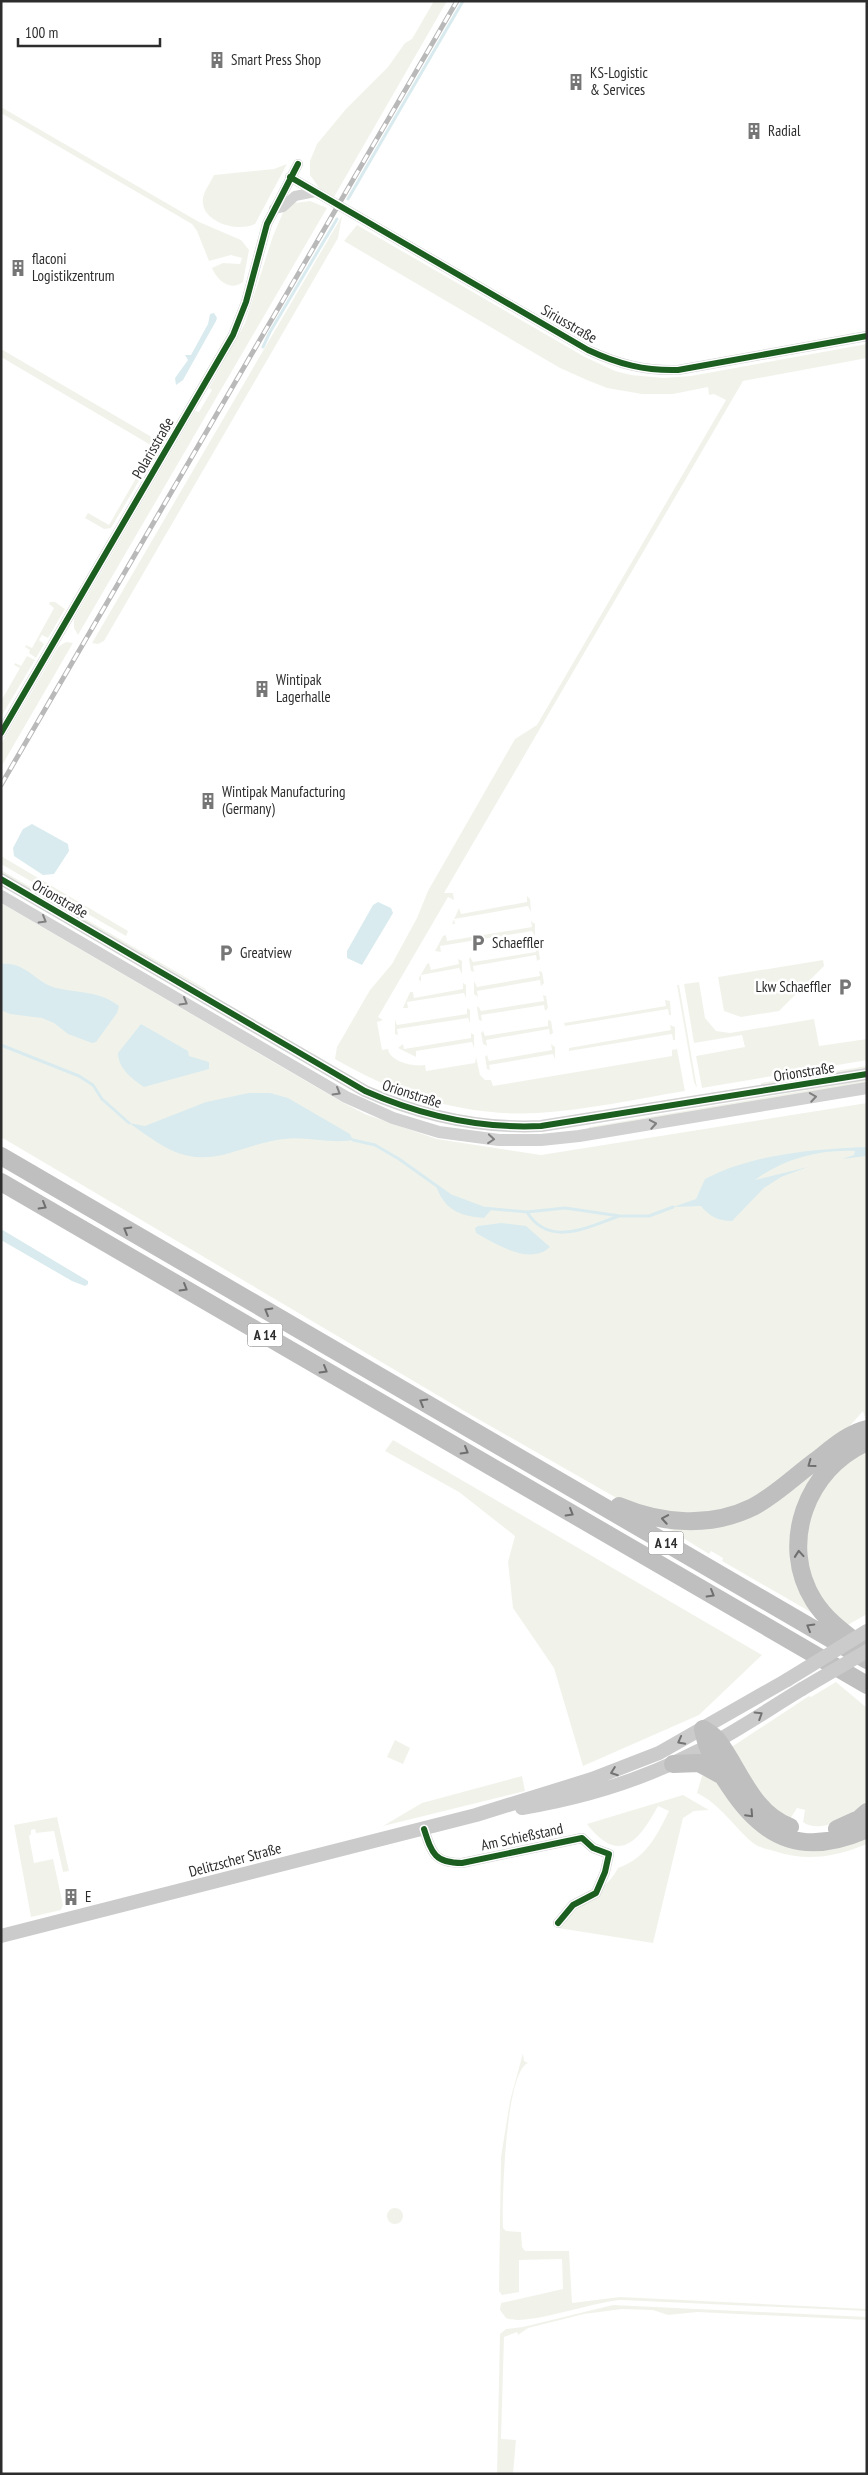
<svg xmlns="http://www.w3.org/2000/svg" width="868" height="2475" font-family="'PT Sans Narrow',sans-serif">
<rect width="100%" height="100%" fill="#fff"/>
<path fill="#f1f3eb" d="M434 1H447L334 197 320 189 310 175V161L317 144 346 109 388 67 405 43 412 39Z
M1 107 199 222 241 240 249 250 243 282C230 292 217 280 212 268L223 263 240 264 242 258 231 255 209 261 197 231 192 224 1 113Z
M287 164 255 224C240 232 206 224 203 204 201 194 210 184 214 175L274 169Z
M294 201 295 203 310 201 327 208 78 635 74 628V619L195 411 199 412 212 390 209 388 245 323 273 236 284 210Z
M342 216 338 238 104 641 98 644 92 643Z
M357 225 585 357 615 371 631 375 664 378 691 376 867 344V358L743 381 444 893H453L454 900 448 897 378 1017 383 1020 377 1022 382 1050 388 1049C390 1062 414 1067 425 1065L426 1071 475 1063 476 1057 480 1075 485 1080H491L493 1086 672 1056V1050L677 1049 685 1091C636 1099 587 1110 538 1113 465 1117 397 1095 335 1059L337 1047 370 990 392 964 417 918 428 891 515 739 537 725 726 400 714 394 709 395 708 387 673 394H642L607 388 587 380 560 368 344 241Z
M1 349 150 436 156 442 158 449 111 528 104 529 85 518 88 513 109 525 154 447 1 357Z
M50 602H55L65 609 48 638 42 635 39 640 44 644 36 658 29 653 30 650 25 647 26 645 32 648 54 608 49 604Z
M66 642 73 643 1 767V744L58 647Z
M27 656 35 660 1 717V701L20 668 14 665 15 663 21 666Z
M1 856 128 931 126 936 1 864Z
M1 870 204 988 208 992 1 873Z
M527 896 530 899 531 912 528 906 454 919 455 924H452L459 908 461 914 527 902Z
M1 903 342 1102 365 1114 437 1139 541 1155 867 1103V1424L863 1411 841 1436 752 1500 698 1517 627 1504 471 1415 1 1137Z
M531 921 535 924V936L532 931 440 946 441 952 435 951 443 936 446 935 447 941 532 927Z
M535 946 538 947 540 959 537 961 536 955 473 966 474 972 471 971 469 959 470 957 473 962 536 952Z
M458 959 462 961V974L459 968 421 975V981L419 980V978L427 964 429 963 431 970 459 964Z
M823 960 824 966 779 1011 741 1017 724 1011 718 977Z
M539 971 542 972 544 983 541 986 540 980 477 991 478 997 474 994V981L477 987 540 976Z
M699 982 705 1018 716 1031 730 1033 814 1019 819 1046 867 1039V1060L702 1088 696 1056 745 1047 742 1035 694 1043 684 984Z
M463 983 466 985V998L464 993 407 1002 408 1008H403L410 992H413L414 998 463 989Z
M677 985H679L697 1088 694 1082Z
M543 995 546 996 548 1008 545 1011 544 1005 481 1015 482 1021 479 1020 477 1008 478 1006 481 1011 544 1001Z
M665 1000 670 1001 671 1015H669L668 1009 565 1026 564 1023 666 1006Z
M467 1008 470 1010V1023L468 1018 397 1029 398 1035 395 1034V1020L397 1025 467 1014Z
M548 1020 551 1021 553 1033 550 1035 549 1029 486 1040 487 1046 483 1044 481 1033 483 1031 485 1036 548 1026Z
M670 1025 675 1027V1040H673L672 1034 569 1051V1048L671 1030Z
M471 1033 474 1035V1048L472 1042 416 1051V1057L398 1048 403 1044 404 1049 471 1038Z
M551 1044 555 1047V1059L553 1054 489 1065 490 1070 487 1069 485 1057 487 1055 489 1061 552 1050Z
M867 1066V1069L762 1086 761 1083Z
M867 1080V1084L589 1130V1127Z
M393 1440 762 1655 699 1715 583 1766 554 1668 513 1608 508 1562 515 1536 459 1492 385 1451Z
M867 1447V1614L846 1626 809 1585 804 1524 839 1463Z
M834 1452 798 1511 814 1614 722 1561 723 1558 711 1551 709 1554 656 1521 716 1522Z
M836 1682 867 1708V1803C855 1816 819 1835 803 1822L805 1810 797 1808 790 1819 763 1802 730 1748 809 1696 811 1697Z
M395 1740 410 1748 403 1764 387 1757Z
M522 1776 525 1791 383 1826 422 1803Z
M702 1776 712 1777 784 1841 867 1831V1844C835 1857 807 1862 774 1851 768 1849 759 1848 753 1843 734 1827 720 1804 697 1793Z
M683 1795 709 1810 694 1811 683 1818 653 1943 558 1928C562 1922 566 1913 571 1908 589 1893 606 1891 618 1868 646 1858 656 1837 669 1811L658 1806C639 1841 619 1866 587 1824Z
M57 1817 69 1871 63 1872 54 1831 36 1833 35 1829 31 1830V1834L29 1836 34 1863 53 1859 63 1905 61 1910 31 1917 14 1825Z
M523 2053 524 2061 528 2063C505 2072 502 2203 503 2228L506 2231 521 2232 522 2247 525 2251H569L572 2303 620 2297 867 2309V2311L622 2300C594 2301 526 2327 506 2318L500 2310 501 2303 563 2289 562 2259 519 2260V2292L502 2295 499 2291 501 2157 510 2101Z
M387 2216a8 8 0 1 1 16 0a8 8 0 1 1-16 0Z
M613 2305 867 2317V2320L697 2312 668 2315 653 2310 622 2309 584 2314 528 2328 518 2335 517 2332 504 2337 501 2439 516 2440 513 2474H497L500 2334 506 2329 523 2327Z"/>
<path fill="#d9ebee" d="M214 313 217 318 216 321 183 380 176 385 175 378 188 360 185 355H191L208 324 210 314Z
M32 824 68 844 69 851 54 874 43 875 14 856 13 848 23 829Z
M378 902 391 908 393 913 362 965 347 958V951L373 905Z
M1 964C25 961 35 982 56 988 77 993 101 991 119 1006L117 1013 96 1042 92 1043 68 1034 54 1023 42 1018 10 1014 1 1010Z
M141 1024 188 1051 189 1056 209 1062V1069L144 1087C132 1079 118 1068 118 1053Z
M249 1093H270L288 1098 350 1134 353 1140C330 1144 307 1136 284 1139 266 1141 250 1147 233 1152 186 1167 165 1148 129 1123L145 1126 206 1102Z
M867 1147V1156L842 1159 854 1155 855 1151C820 1149 783 1159 755 1180L808 1167 781 1177 764 1188 732 1221C718 1221 709 1216 701 1206L673 1207 696 1199 705 1179C751 1154 815 1149 867 1147Z
M436 1186C453 1197 472 1207 492 1209L484 1218C459 1216 445 1210 436 1186Z
M501 1223 526 1226 550 1247C530 1266 496 1244 476 1233L475 1228 478 1226Z
M1 1229 88 1281V1284L85 1286 72 1281 1 1240Z"/>
<g fill="none" stroke-linecap="round" stroke-linejoin="round">
<path stroke="#d9ebee" stroke-width="3" d="M348 199 463 1
M263 347 270 332 337 219
M1 1045 79 1076 93 1085 102 1099 129 1123
M353 1140 375 1145 399 1159 451 1196 483 1208 527 1212 565 1208 620 1216H649L673 1207
M527 1212C549 1248 588 1227 619 1216"/>
<path stroke="#d2d2d2" stroke-width="10" d="M290 177 588 350C618 364 645 371 678 370L867 336
M274 209 283 207 295 196 315 192
M1 733 233 335 246 302 267 224 298 164
M424 1829C432 1854 435 1863 462 1863L582 1838 593 1848 609 1854 605 1872 596 1893 573 1905 558 1923"/>
<path stroke="#d2d2d2" stroke-width="12" d="M1 879 365 1091C422 1116 479 1129 541 1126L867 1074
M1 896 346 1097 393 1118 439 1132 499 1140H541L579 1136 867 1088"/>
<path stroke="#cbcbcb" stroke-width="14" d="M522 1808C582 1798 642 1780 696 1752 733 1734 767 1710 802 1689
M1 1936 476 1815 592 1779 659 1753 787 1680"/>
<path stroke="#bfbfbf" stroke-width="18" d="M1 1156 867 1660
M1 1182 867 1685
M619 1506C662 1524 710 1528 753 1507 776 1495 797 1474 818 1459 832 1448 849 1433 867 1429
M861 1646C843 1632 826 1620 814 1601 778 1544 807 1468 867 1442
M703 1729C707 1751 717 1768 730 1787 766 1842 806 1856 867 1829
M703 1729C708 1732 715 1736 718 1741 740 1770 752 1813 790 1827
M673 1764 699 1763 721 1775
M837 1829 859 1819 867 1812"/>
<g stroke="#b9b9b9" stroke-width="5">
<path id="rail" d="M1 785 457 1"/>
</g>
<use href="#rail" stroke="#fff" stroke-width="3" stroke-dasharray="9" stroke-linecap="butt"/>
<path stroke="#cbcbcb" stroke-width="14" d="M787 1680 867 1631
M802 1689 867 1651"/>
<g stroke="#fff" stroke-width="9">
<path id="cycleway" d="M290 177 588 350C618 364 645 371 678 370L867 336
M1 733 233 335 246 302 267 224 298 164
M1 879 365 1091C422 1116 479 1129 541 1126L867 1074
M424 1829C432 1854 435 1863 462 1863L582 1838 593 1848 609 1854 605 1872 596 1893 573 1905 558 1923"/>
</g>
<use href="#cycleway" stroke="#1b5e20" stroke-width="6"/>
</g>
<defs><path id="oneway-chevron" d="M-2-3.5L2.5 0L-2 3.5" fill="none" stroke-width="1.6" stroke-linecap="round" stroke-linejoin="round" transform="scale(1.25)"/></defs>
<g stroke="#808080">
<use href="#oneway-chevron" transform="translate(43 920) rotate(30)"/>
<use href="#oneway-chevron" transform="translate(184 1002) rotate(30)"/>
<use href="#oneway-chevron" transform="translate(337 1092) rotate(30)"/>
<use href="#oneway-chevron" transform="translate(813 1097) rotate(-9)"/>
<use href="#oneway-chevron" transform="translate(653 1124) rotate(-10)"/>
<use href="#oneway-chevron" transform="translate(491 1139) rotate(5)"/>
</g>
<g stroke="#6f6f6f">
<use href="#oneway-chevron" transform="translate(43 1206) rotate(30)"/>
<use href="#oneway-chevron" transform="translate(127 1230) rotate(-150)"/>
<use href="#oneway-chevron" transform="translate(184 1288) rotate(30)"/>
<use href="#oneway-chevron" transform="translate(268 1311) rotate(-150)"/>
<use href="#oneway-chevron" transform="translate(324 1370) rotate(30)"/>
<use href="#oneway-chevron" transform="translate(423 1402) rotate(-150)"/>
<use href="#oneway-chevron" transform="translate(465 1451) rotate(30)"/>
<use href="#oneway-chevron" transform="translate(811 1464) rotate(144)"/>
<use href="#oneway-chevron" transform="translate(570 1513) rotate(30)"/>
<use href="#oneway-chevron" transform="translate(665 1519) rotate(-170)"/>
<use href="#oneway-chevron" transform="translate(799 1554) rotate(-95)"/>
<use href="#oneway-chevron" transform="translate(711 1594) rotate(30)"/>
<use href="#oneway-chevron" transform="translate(810 1627) rotate(-150)"/>
<use href="#oneway-chevron" transform="translate(750 1814) rotate(47)"/>
</g>
<g stroke="#747474">
<use href="#oneway-chevron" transform="translate(759 1715) rotate(-32)"/>
<use href="#oneway-chevron" transform="translate(681 1741) rotate(152)"/>
<use href="#oneway-chevron" transform="translate(614 1772) rotate(160)"/>
</g>
<defs>
<g id="building-bare" transform="scale(1.35)"><path d="M-4-6H4V6H1V3H-1V6H-4ZM-2.5-4.3h1.7v1.8h-1.7ZM.8-4.3h1.7v1.8H.8ZM-2.5-1h1.7V.8h-1.7ZM.8-1h1.7V.8H.8Z" fill="#767676" stroke="#fff" stroke-width="2.5" paint-order="stroke"/></g>
<g id="parking-bare" transform="scale(1.35)"><path d="M-3.5-5.5H1a3.5 3.5 0 0 1 0 7H-1V5.5H-3.5ZM-1-3.4V-.6H.8a1.4 1.4 0 0 0 0-2.8Z" fill="#767676" stroke="#fff" stroke-width="2.5" paint-order="stroke"/></g>
</defs>
<g fill-rule="evenodd">
<use href="#building-bare" x="217" y="60"/>
<use href="#building-bare" x="576" y="82"/>
<use href="#building-bare" x="754" y="131"/>
<use href="#building-bare" x="18" y="268"/>
<use href="#building-bare" x="262" y="689"/>
<use href="#building-bare" x="208" y="801"/>
<use href="#parking-bare" x="478" y="943"/>
<use href="#parking-bare" x="226" y="953"/>
<use href="#parking-bare" x="845" y="987"/>
<use href="#building-bare" x="71" y="1897"/>
</g>
<g text-anchor="middle" stroke-width="5" stroke-linejoin="round" paint-order="stroke">
<g fill="#fff" stroke="#6c6c6c" stroke-width="1">
<rect x="247.5" y="1323.5" width="35" height="23" rx="4"/>
<rect x="648.5" y="1531.5" width="35" height="23" rx="4"/>
</g>
<g font-size="14" font-weight="bold" fill="#2d2d2d">
<text x="265" y="1340">A 14</text>
<text x="666" y="1548">A 14</text>
</g>
<g font-size="15" fill="#2d2d2d" stroke="#fff" text-anchor="start">
<text x="231" y="65">Smart Press Shop</text>
<text x="590" y="78">KS-Logistic<tspan x="590" dy="17">&amp; Services</tspan></text>
<text x="768" y="136">Radial</text>
<text x="32" y="264">flaconi<tspan x="32" dy="17">Logistikzentrum</tspan></text>
<text x="276" y="685">Wintipak<tspan x="276" dy="17">Lagerhalle</tspan></text>
<text x="222" y="797">Wintipak Manufacturing<tspan x="222" dy="17">(Germany)</tspan></text>
<text x="492" y="948">Schaeffler</text>
<text x="240" y="958">Greatview</text>
<text x="831" y="992" text-anchor="end">Lkw Schaeffler</text>
<text x="85" y="1902">E</text>
</g>
<g font-size="15" fill="#2d2d2d" stroke="#fff">
<text transform="translate(569 324) rotate(30)" y="5">Siriusstraße</text>
<text transform="translate(153 448) rotate(-60)" y="5">Polarisstraße</text>
<text transform="translate(60 899) rotate(30)" y="5">Orionstraße</text>
<text transform="translate(804 1072) rotate(-9)" y="5">Orionstraße</text>
<text transform="translate(412 1094) rotate(18)" y="5">Orionstraße</text>
<text transform="translate(522 1837) rotate(-12)" y="5">Am Schießstand</text>
<text transform="translate(235 1860) rotate(-15)" y="5">Delitzscher Straße</text>
</g>
</g>
<rect width="868" height="2475" fill="none" stroke="#2d2d2d" stroke-width="5"/>
<path d="M18 38v8h142v-8" fill="none" stroke="#2d2d2d" stroke-width="2.5"/>
<text x="25" y="38" font-size="15" fill="#2d2d2d" stroke="#ffffff" stroke-width="4" paint-order="stroke">100 m</text>
</svg>
